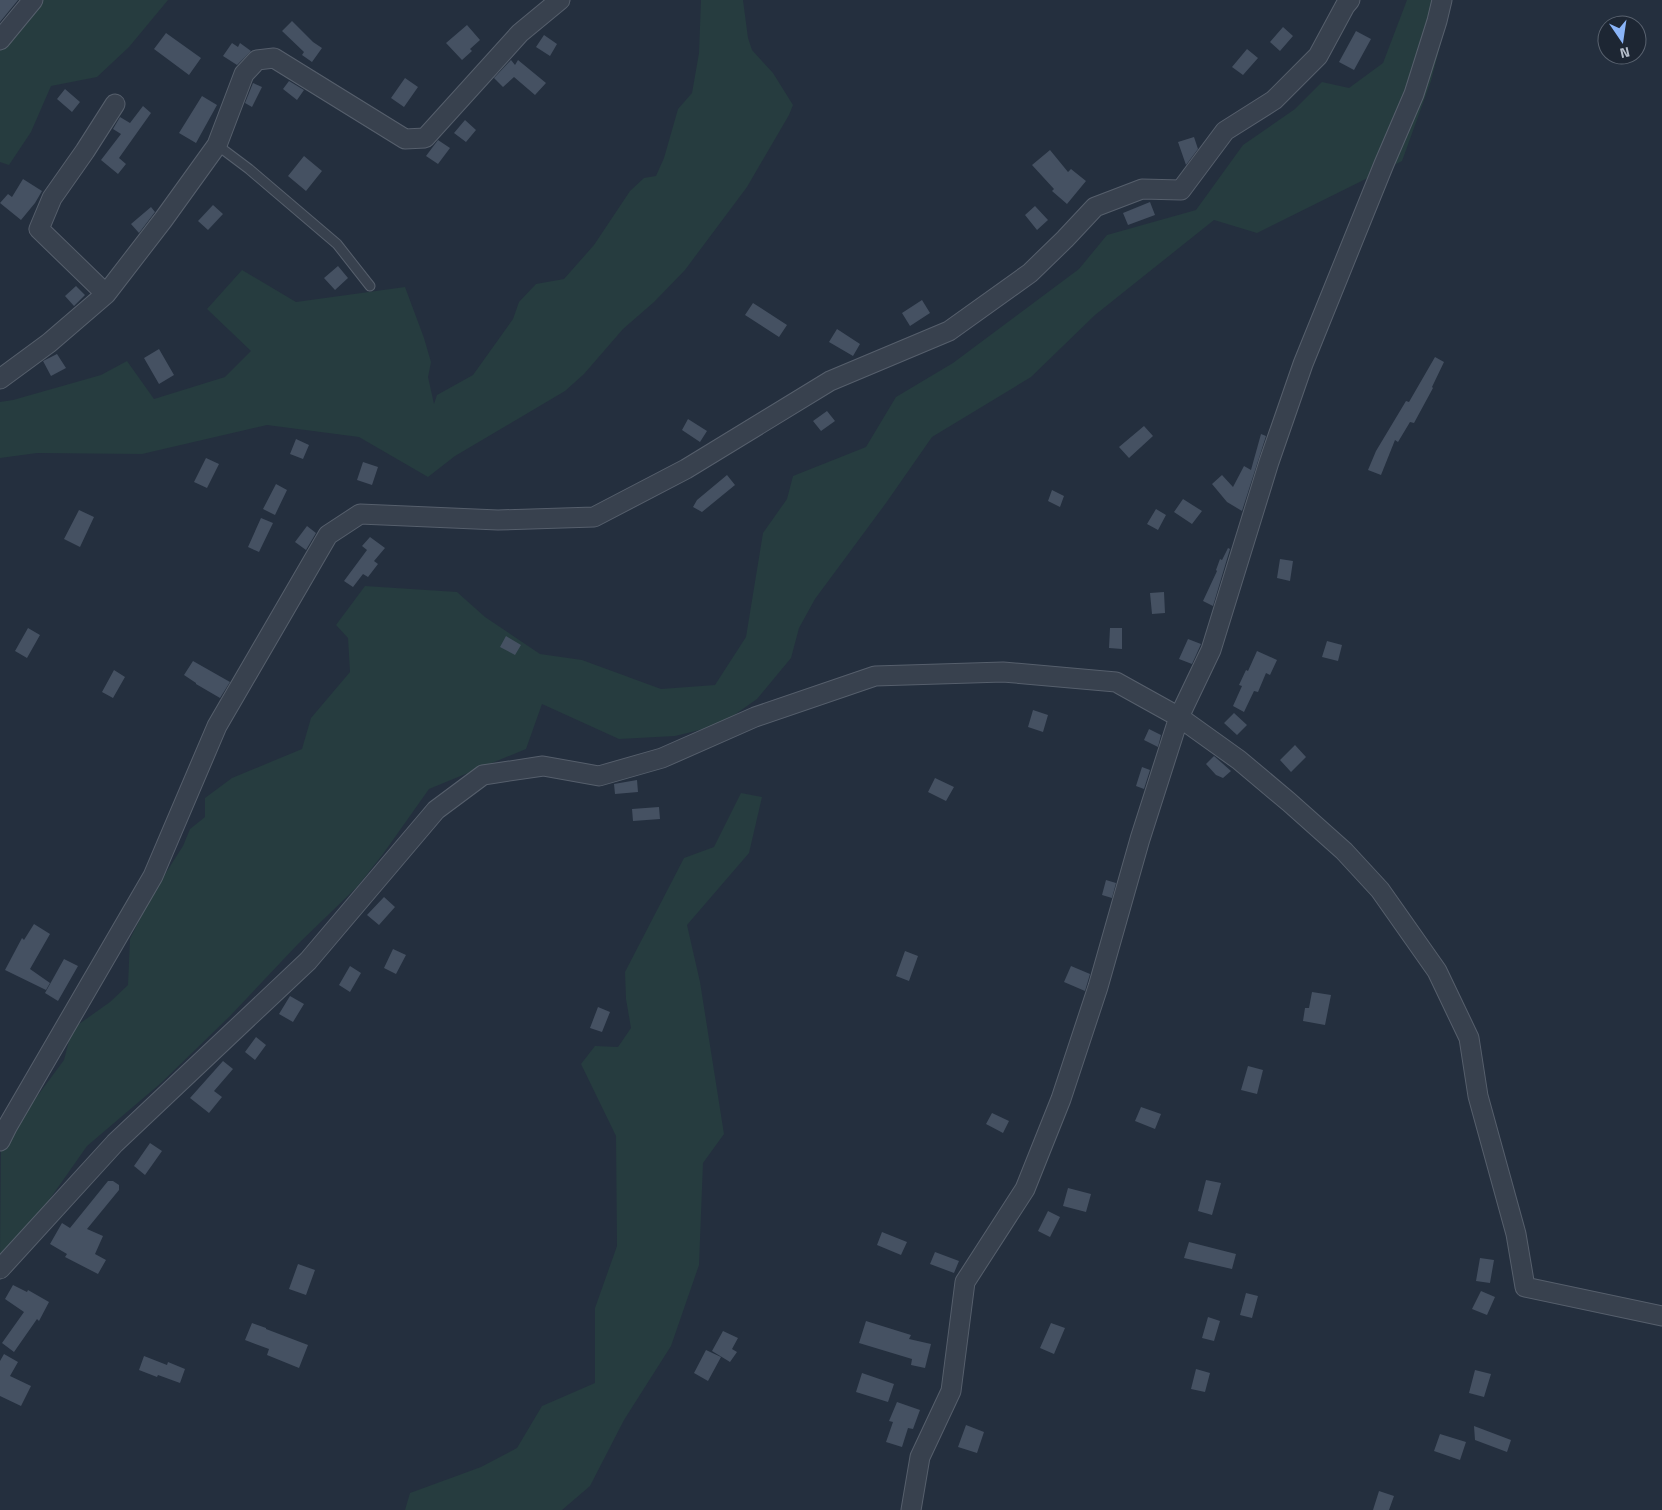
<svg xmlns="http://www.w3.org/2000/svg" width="1662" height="1510" font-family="'Titillium Web',sans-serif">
<rect width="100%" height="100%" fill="#242f3e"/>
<path fill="#263c3f" d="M38 0H168L129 47 97 77 51 86 31 132 9 165 0 162V49Z
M701 0H743L748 38 752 50 773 73 793 105 789 115 747 187 685 270 654 302 623 329 584 374 565 391 455 456 428 477 359 437 267 425 142 454 37 453 0 458V402L13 400 101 375 127 361 154 399 225 377 251 351 207 309 242 270 296 302 405 287 424 338 431 362 428 377 434 404 437 395 473 375 513 319 519 302 536 284 564 279 594 245 630 191 644 178 656 176 664 158 678 109 692 93 699 53Z
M1407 0H1452L1431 81 1402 161 1257 233 1214 220 1095 315 1031 377 932 437 886 503 815 599 799 628 791 658 757 699 720 725 675 736 619 739 542 704 526 749 429 789 383 854 357 887 298 944 230 1016 161 1083 87 1146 47 1203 0 1255 1 1145 64 1060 72 1029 110 1002 128 985 130 939 153 893 183 846 190 829 205 817V798L232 778 302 749 311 718 350 672 348 638 336 625 365 586 457 592 485 617 540 654 582 660 661 689 715 685 746 637 763 533 787 499 793 476 866 447 896 397 953 363 1079 269 1107 235 1196 210 1243 145 1295 109 1322 82 1349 88 1383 63Z
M741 793 762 797 749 853 687 925 700 982 724 1134 703 1163 699 1265 671 1346 624 1420 590 1486 562 1510H405L410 1493 481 1467 517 1448 542 1406 595 1383V1308L617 1246 616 1136 581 1064 595 1046 618 1047 631 1028 626 999 625 972 684 858 714 847Z"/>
<path fill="#455162" d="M0 0H18L0 22Z
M292 21 313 42 322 48 312 62 302 55 304 52 282 31Z
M467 25 480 40 470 49 472 51 462 60 446 43Z
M1283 27 1293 36 1280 51 1270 42Z
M1356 31 1371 39 1354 70 1339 62Z
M166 33 201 58 189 75 154 49Z
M544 35 557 44 550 56 536 47Z
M232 43 238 47 240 43 251 51 237 65 223 56Z
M1247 49 1258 58 1243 75 1232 67Z
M511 60 515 65 518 60 546 83 535 95 514 77 503 87 494 78Z
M405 78 418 87 404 107 391 98Z
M289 81 304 90 297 100 283 89Z
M253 83 262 87 252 107 245 103Z
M65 89 80 102 72 112 57 99Z
M202 96 217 105 196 143 179 133Z
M143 106 151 113 119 158 126 164 118 174 101 160 121 134 113 129 120 117 130 123Z
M465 120 476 130 466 142 454 133Z
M1194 137 1198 149 1186 165 1178 142Z
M438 140 450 148 438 164 426 156Z
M1050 150 1068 172 1071 169 1086 181 1067 204 1052 191 1054 189 1032 165Z
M304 156 322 171 306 191 288 176Z
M23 179 42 191 35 203 21 220 0 203 8 194 12 197Z
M1150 202 1155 215 1128 225 1123 213Z
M213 205 223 214 208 230 198 221Z
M1035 206 1048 220 1037 230 1025 215Z
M151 207 155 212 139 233 131 224Z
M338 266 348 278 335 290 324 278Z
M76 286 85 295 74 306 65 296Z
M922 300 930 313 910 326 902 313Z
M753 303 787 325 779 337 745 315Z
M837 329 860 344 853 356 829 342Z
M159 349 174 375 159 384 144 358Z
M57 354 66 368 51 376 43 361Z
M1435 357 1444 362 1432 387 1433 388 1414 423 1410 422 1398 442 1395 440 1381 475 1368 470 1376 451 1406 401 1409 402Z
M827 411 835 421 821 431 813 421Z
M688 419 707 431 700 442 682 430Z
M1144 426 1153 436 1129 458 1119 447Z
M1261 434 1266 436 1242 511 1227 502 1212 484 1222 475 1233 487 1244 466 1251 470Z
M296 439 309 445 303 459 290 454Z
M206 458 219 464 207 488 194 482Z
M363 462 378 467 372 485 357 480Z
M727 475 735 485 702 512 693 507 697 500Z
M276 484 287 490 275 515 263 509Z
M1052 490 1064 496 1060 507 1048 501Z
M1183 499 1202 511 1192 524 1174 512Z
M1156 509 1166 515 1158 530 1147 524Z
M79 510 94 517 80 547 64 539Z
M261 518 273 523 259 552 248 547Z
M307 526 316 533 306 550 295 542Z
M370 537 385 548 374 561 378 564 368 577 363 574 353 587 344 581 367 550 362 546Z
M1228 548 1230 549 1213 606 1203 601 1217 571 1216 570 1220 559 1222 560Z
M1280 559 1293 561 1290 581 1277 578Z
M1164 592 1165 613 1152 614 1150 593Z
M28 628 40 635 27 658 15 651Z
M1110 628H1122V649L1109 648Z
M506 636 521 645 515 655 500 647Z
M1188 639 1201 644 1192 664 1179 659Z
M1327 641 1342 645 1338 661 1322 657Z
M1257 651 1277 660 1270 675 1266 673 1258 692 1254 691 1244 712 1233 706 1242 686 1239 685 1246 670 1248 671Z
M193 661 230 682 220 698 196 684V683L184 675Z
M114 670 125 677 113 698 102 692Z
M1033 710 1048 715 1043 732 1028 727Z
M1234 713 1247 725 1237 735 1224 723Z
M1149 729 1161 735 1158 747 1144 740Z
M1295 745 1306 757 1291 772 1280 760Z
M1214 756 1231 771 1223 778 1216 775 1206 764Z
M1142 767 1150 770 1144 789 1136 786Z
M935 778 954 787 946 801 928 792Z
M637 780 638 792 615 794 614 784Z
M659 807 660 819 633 821 632 809Z
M1106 880 1116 883 1112 898 1102 895Z
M384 897 395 907 379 925 367 915Z
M34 924 50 934 30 969 50 983 46 990 5 970 22 938 24 940Z
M393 949 406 955 396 974 384 968Z
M905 951 918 956 909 981 896 976Z
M64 959 78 966 58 1001 45 993Z
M350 966 361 973 350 992 339 985Z
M1071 966 1090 974 1085 991 1064 982Z
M1312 992 1331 995 1325 1025 1303 1021 1305 1008H1309Z
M290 996 304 1004 293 1022 279 1014Z
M598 1007 610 1012 602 1032 590 1028Z
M256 1037 266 1045 255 1060 245 1052Z
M223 1061 233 1069 214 1091 222 1097 209 1113 190 1098Z
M1248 1066 1263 1070 1257 1094 1241 1090Z
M1141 1107 1161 1114 1155 1129 1135 1121Z
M992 1113 1009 1121 1003 1133 986 1124Z
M150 1143 162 1151 145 1175 134 1166Z
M1206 1180 1221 1183 1212 1215 1198 1211Z
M108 1181H113L119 1185V1190L87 1229 103 1236 95 1254 106 1260 98 1274 65 1257 67 1254 50 1244 62 1223 70 1228Z
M1068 1188 1091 1194 1086 1212 1063 1206Z
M1048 1211 1060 1217 1050 1237 1038 1231Z
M882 1232 907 1242 901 1255 877 1245Z
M1189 1242 1236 1254 1232 1269 1184 1258Z
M935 1252 959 1261 954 1273 930 1264Z
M1480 1258 1494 1260 1490 1283 1476 1281Z
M298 1264 315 1270 306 1295 289 1289Z
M13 1285 27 1292 28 1290 49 1302 39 1321 37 1319 14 1352 2 1343 24 1312 5 1299Z
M1481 1291 1495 1297 1487 1315 1472 1309Z
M1246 1293 1258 1296 1252 1318 1240 1315Z
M1208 1317 1220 1321 1214 1341 1202 1338Z
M866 1321 911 1335 909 1339 931 1344 925 1368 911 1365 912 1359 859 1343Z
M252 1323 266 1328V1329L308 1345 299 1368 267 1355 269 1349 245 1340Z
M1051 1323 1065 1328 1054 1354 1040 1348Z
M723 1331 738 1338 732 1349 737 1352 730 1362 712 1351Z
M706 1350 721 1357 708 1381 694 1373Z
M4 1354 18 1362 10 1376 31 1386 21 1406 0 1396V1361Z
M144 1356 167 1365 168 1362 185 1369 180 1383 158 1375 157 1377 139 1370Z
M1196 1369 1210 1373 1205 1392 1191 1389Z
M1475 1370 1491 1374 1484 1397 1469 1393Z
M862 1373 894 1384 888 1402 856 1392Z
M897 1402 920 1410 913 1429 908 1428 902 1447 886 1442 893 1422 889 1421Z
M966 1425 984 1432 977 1453 958 1447Z
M1474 1426 1511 1440 1507 1452 1475 1440Z
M1440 1434 1466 1442 1460 1460 1434 1451Z
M1379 1491 1394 1496 1389 1510H1373Z"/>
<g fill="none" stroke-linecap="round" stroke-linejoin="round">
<g stroke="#565f6c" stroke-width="11">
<path id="lane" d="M217 145 249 169 337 244 370 286"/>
</g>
<g stroke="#565f6c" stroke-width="21">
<path id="street" d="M0 40 33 0
M106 294 39 229 52 198 85 151 115 104
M0 379 49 343 106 294 163 220 217 145 244 74 257 60 274 58 405 139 425 138 520 33 560 0
M0 1141 7 1127 153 876 217 726 328 535 360 514 498 520 594 517 686 469 830 381 949 331 1030 273 1065 239 1095 207 1142 189 1181 190 1225 131 1274 100 1318 56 1345 6 1350 0
M0 1269 115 1143 308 961 436 810 483 775 543 766 599 776 662 758 755 717 875 676 1003 672 1116 682 1179 717 1239 760 1289 802 1344 851 1380 890 1437 971 1469 1038 1478 1096 1516 1234 1525 1287 1662 1316
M911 1510 920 1457 951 1391 965 1282 1025 1189 1061 1099 1098 987 1140 839 1179 717 1211 650 1269 462 1303 364 1384 164 1414 94 1437 21 1442 0"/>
</g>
<use href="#lane" stroke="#38414e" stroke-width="9"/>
<use href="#street" stroke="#38414e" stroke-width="19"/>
</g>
<g transform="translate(1622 40) rotate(167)"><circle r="24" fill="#1d2633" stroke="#59626f"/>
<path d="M0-4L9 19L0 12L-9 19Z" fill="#8ab4f8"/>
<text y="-8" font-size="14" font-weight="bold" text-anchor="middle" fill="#b4bcc9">N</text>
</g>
</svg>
